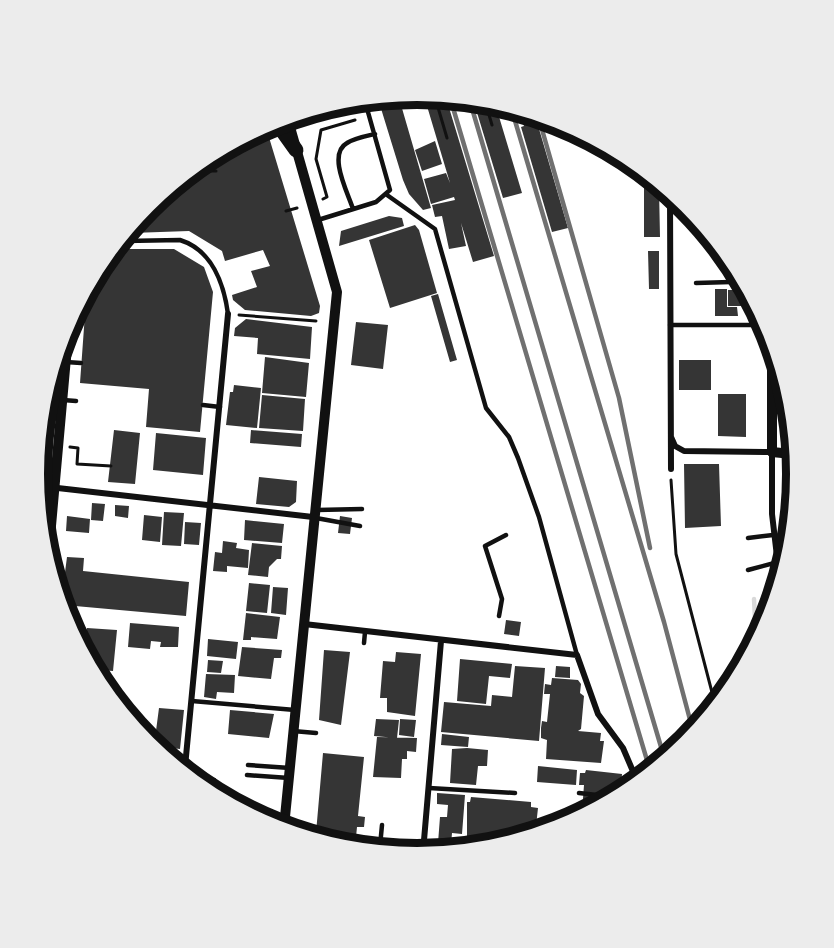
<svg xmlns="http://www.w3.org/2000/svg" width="834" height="948" font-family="Inter,sans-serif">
<rect width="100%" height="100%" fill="#fff"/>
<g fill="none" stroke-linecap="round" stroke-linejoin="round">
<path stroke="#d9d9d9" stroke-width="4.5" d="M754 599 756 637"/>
</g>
<path fill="#353535" d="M424 96 447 101 494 256 473 262 461 223 466 246 449 249 442 216 435 217 432 205 455 200 454 197 431 204 424 179 446 173 450 183Z
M399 98 431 208 423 210 409 194 403 180 379 102Z
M475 106 497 110 522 193 503 198Z
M520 115 531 117 533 123 537 122 568 228 552 232 521 127 524 126Z
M263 130 268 134 320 306 319 313 311 316 245 310 233 300 232 295 257 287 251 271 270 266 263 250 225 261 222 251 189 231 131 233 149 205Z
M435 141 442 164 422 171 415 150Z
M644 180 659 188 660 237H644Z
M389 216 402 218 404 226 339 246 341 231Z
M415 225 419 230 437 293 390 308 369 240Z
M126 240 124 249H174L204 267 213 292 200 432 146 427 149 389 80 383 86 300Z
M648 251H659V289H649Z
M715 289H727V307H737L738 316H715Z
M728 290H742L743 306H728Z
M438 294 457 360 450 362 431 296Z
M246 319 312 327 310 359 257 354 258 338 234 336 235 328Z
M356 322 388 325 383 369 351 365Z
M265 357 309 363 306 397 262 393Z
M679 360H711V390H679Z
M234 385 261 388 257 428 226 425 230 392H233Z
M718 394H746V437L718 436Z
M262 395 305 399 303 431 259 428Z
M114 430 140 433 135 484 108 482Z
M251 430 302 434 301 447 250 443Z
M156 433 206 438 203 475 153 470Z
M684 464H719L721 526 685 528Z
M259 477 297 481 296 502 289 507 256 504Z
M92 503 105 504 103 521 91 520Z
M115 505 129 506 128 518 115 516Z
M164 512 184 513 181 546 162 545Z
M144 515 162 517 160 542 142 540Z
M67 516 90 519 89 533 66 531Z
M340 516 352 518 350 534 338 533Z
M245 520 284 524 282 543 244 540Z
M185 522 201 523 199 545 184 544Z
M223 541 237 543 236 548 249 550 248 568 227 566V572L213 571 215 552 222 553Z
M252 543 282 546 281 559H277L269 567 268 577 248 575Z
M67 557 84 558 83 571 189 582 186 616 64 605 62 595Z
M249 583 270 585 267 613 246 611Z
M273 587 288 588 286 615 271 613Z
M246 613 280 617 277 639 251 637V640H243Z
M506 620 521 622 519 636 504 634Z
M130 623 179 627 178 647H160L161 642 151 641 150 649 128 647Z
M87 628 117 630 113 671 100 670 85 647Z
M208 639 238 642 236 659 207 656Z
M242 647 282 650 281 658H274L271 679 238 676Z
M324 650 350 652 341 725 319 720Z
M396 652 421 654 415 716 387 712V698H380L383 661 395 662Z
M460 659 512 664 510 678 489 676 486 704 457 701Z
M208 660 223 661 221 673 207 672Z
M515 666 545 668 539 741 441 732 444 702 491 706 492 695 512 697Z
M556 666 570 667V678L555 677Z
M206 674 235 675 234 693 217 692 216 699 204 697Z
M552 678 578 680 581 684 580 693 584 696 581 729 578 731 601 733 600 741H604L601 763 546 759 547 740 541 738V728L542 721 547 722 550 694H544L545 684 551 685Z
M159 708 184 710 180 749 154 746Z
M230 710 274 714 269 738 228 734Z
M376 719 399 720 397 738 374 736Z
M400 719 416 720 414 737 399 735Z
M442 734 469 737 468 747 441 745Z
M377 737 417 738 416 752 407 751V759H402L401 778 373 777Z
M467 748 488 750 487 766H478L476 785 450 783 452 749Z
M323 753 364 757 358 816 365 817 364 827H357L356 837 316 833Z
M538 766 577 770 576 785 537 782Z
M586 770 622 774 621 786 582 812 584 785H579L580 773H585Z
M437 793 465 795 462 834 452 833 451 845 438 843 440 817H447L448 805 437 804Z
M471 797 531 802V807L538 808 536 826 541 827 540 829 490 839 467 836V802H470Z"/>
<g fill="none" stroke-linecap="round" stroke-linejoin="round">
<path stroke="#111" stroke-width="3" d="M437 104 447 138
M487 108 492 125
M200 171H216
M323 199 327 197 316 159 321 130 355 120
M286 211 297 208
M239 315 316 321
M70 447 78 448 77 464 111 466
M671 480 676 554 714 700"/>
<path stroke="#111" stroke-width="4.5" d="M387 195 435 229 486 408 509 437 518 458 539 517 577 655
M353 209C348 193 327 154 347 143 355 138 366 136 375 134
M318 220 376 202 390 190 366 105
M125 241 180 240C212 250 224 284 228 314
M696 283 731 282
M670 325H765
M66 362 81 363
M63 400 76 401
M203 405 220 407
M317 510 362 509
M316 518 360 526
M748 538 773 535
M748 570 778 562
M499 616 502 599 485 546 506 535
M364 643 365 632
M192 701 295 710
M293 731 316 733
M248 765 290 768
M247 775 289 778
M204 779 214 780
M429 788 515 793
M579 793 606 796
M380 846 382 825"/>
<path stroke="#111" stroke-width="6" d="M670 196 671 469
M671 437 675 446 684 451 772 452V514L778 565
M40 486 313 517
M304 624 577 655 598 714 623 748 635 776
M185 767 228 314
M423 852 441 641"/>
<path stroke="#111" stroke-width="10" d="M772 350V452L792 454
M38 474V473
M50 537 69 324
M284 827 337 292 288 120"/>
<path stroke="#111" stroke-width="15" d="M276 122 296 150"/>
<path stroke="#707070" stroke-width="4.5" d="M451 101 649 767
M471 105 664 757
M513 114 664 622 693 731
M539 119 619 398 650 548"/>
</g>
<path d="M0 0H834V948H0ZM48 474a369 369 0 1 1 738 0a369 369 0 1 1-738 0Z" fill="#ececec" fill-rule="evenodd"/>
<path fill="none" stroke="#111" stroke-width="8" d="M48 474a369 369 0 1 1 738 0a369 369 0 1 1-738 0Z"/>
</svg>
